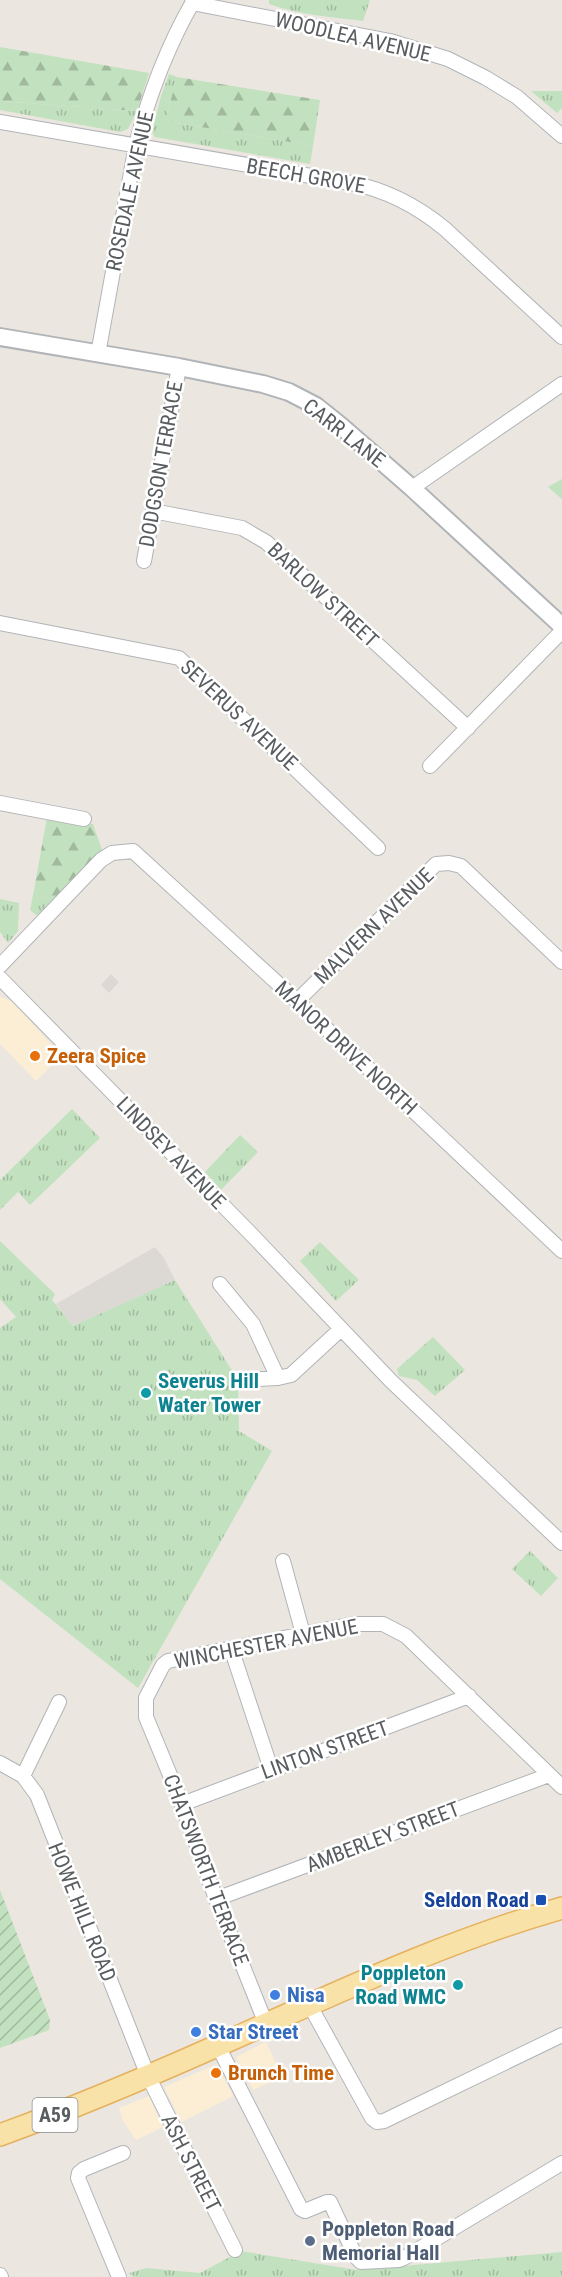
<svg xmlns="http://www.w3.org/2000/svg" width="562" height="2277" font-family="'Roboto Condensed',sans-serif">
<defs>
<pattern id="grass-tufts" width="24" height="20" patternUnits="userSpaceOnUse" patternTransform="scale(1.5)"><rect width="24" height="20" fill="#c2e1be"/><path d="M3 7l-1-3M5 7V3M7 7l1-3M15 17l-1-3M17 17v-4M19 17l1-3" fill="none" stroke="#a1ba9e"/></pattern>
<pattern id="forest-firs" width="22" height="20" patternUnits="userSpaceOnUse" patternTransform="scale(1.5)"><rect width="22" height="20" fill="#c2e1be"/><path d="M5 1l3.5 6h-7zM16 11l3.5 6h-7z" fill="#a1ba9e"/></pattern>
<pattern id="garden-furrows" width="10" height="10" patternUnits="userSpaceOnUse" patternTransform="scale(1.5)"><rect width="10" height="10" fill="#c2e1be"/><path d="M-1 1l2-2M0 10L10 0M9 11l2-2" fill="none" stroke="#a1ba9e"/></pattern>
</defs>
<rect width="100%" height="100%" fill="#ebe7e0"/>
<path fill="#fbeed5" d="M0 997 13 1002 57 1051V1060L36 1081 0 1044Z
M266 2042 283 2077 253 2090 236 2057Z
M217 2064 233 2096 181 2122 164 2087Z
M149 2096 163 2127 136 2140 122 2119 119 2108Z"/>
<path fill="#dcd9d5" d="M111 974 119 982 109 993 101 985Z
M155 1247 164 1258 175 1280 73 1326 56 1304Z"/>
<path fill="url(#grass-tufts)" d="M269 0H370L363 21C332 17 299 15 269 4Z
M169 74 177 77 165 121 313 146 310 164 155 137 152 132 161 96Z
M531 91H562V108L557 113Z
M0 101 137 111 128 129 120 132 0 110Z
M34 890 39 897 48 898 57 897 40 914 36 915 30 910Z
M0 899 19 903 18 931 8 943 0 932Z
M72 1109 100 1138 30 1205 18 1192 0 1210V1180Z
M240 1135 258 1152 221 1190 205 1172Z
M0 1241 55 1294 52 1300 73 1326 175 1280 238 1380 239 1431 272 1451 138 1688 0 1579V1328L16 1317 0 1299Z
M320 1242 359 1280 336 1301 300 1261Z
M433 1337 465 1370 435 1396 417 1380 399 1376 397 1369Z
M530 1551 558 1578 541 1596 512 1569Z
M241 2251 357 2270 562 2252V2277H133L129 2273 146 2268 200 2273Z"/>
<path fill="url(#forest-firs)" d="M0 47 149 73 137 111 0 101Z
M177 77 320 100 313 146 165 121Z
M562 479V499L548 487Z
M47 817 93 824 102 850 57 897 48 898 39 897 34 890Z"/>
<path fill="url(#garden-furrows)" d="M0 1890 50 2020 49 2030 0 2048Z"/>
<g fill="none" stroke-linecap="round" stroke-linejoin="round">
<g stroke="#b1b4b7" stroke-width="16">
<path id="minor" d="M192 3 390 41 448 59 486 78 517 97 562 136
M0 122 351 183C387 190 416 205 445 229L562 337
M98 354 136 145C149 95 168 45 194 0
M412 488 562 384
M153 511 242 528 266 542 468 728
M144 561 179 367
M0 623 179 658 378 848
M430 766 562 631
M0 803 84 819
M0 966 101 860 112 853 133 851 297 1001 562 1251
M0 978 252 1235 391 1381 562 1543
M297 1001 436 864 449 863 461 866 562 962
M220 1284 253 1324 278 1378 291 1375 341 1329
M258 1379 278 1378
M283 1561 303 1634
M231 1648 271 1769
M0 1763 23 1776 37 1795 148 2076 235 2250
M23 1776 59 1702
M182 1804 469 1696
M216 1899 549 1775
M309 2004 372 2118 377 2122 384 2121 562 2035
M266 2024 216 1899 182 1804 146 1717V1698L163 1665 168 1661 354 1624H383L406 1636 562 1787
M218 2046 301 2209 305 2211 327 2202H330L356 2257 361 2262 399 2260 404 2258 562 2163
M0 2275 1 2277
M119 2277 78 2178 79 2173 84 2169 123 2153"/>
</g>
<g stroke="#b1b4b7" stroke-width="20">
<path id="tertiary" d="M0 337 179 367 263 384 289 392 316 406 341 426 412 488 562 626"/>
</g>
<g stroke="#e6b15e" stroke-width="24">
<path id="primary" d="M0 2135C74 2108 147 2077 219 2045 332 1995 443 1942 562 1908"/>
</g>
<use href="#minor" stroke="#fff" stroke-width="14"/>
<use href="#tertiary" stroke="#fff" stroke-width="16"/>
<use href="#primary" stroke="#f9e2a8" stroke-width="21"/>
</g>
<g fill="#e8710a" stroke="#fff" stroke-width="2">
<circle cx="35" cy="1056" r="6"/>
<circle cx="216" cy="2073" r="6"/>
</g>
<g fill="#0f9aa8" stroke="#fff" stroke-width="2">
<circle cx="146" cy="1393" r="6"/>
<circle cx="458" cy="1985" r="6"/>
</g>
<rect fill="#1a4fb4" stroke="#fff" stroke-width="2" x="535" y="1894" width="12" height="12" rx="3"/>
<g fill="#3f7fe0" stroke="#fff" stroke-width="2">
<circle cx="275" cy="1995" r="6"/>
<circle cx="196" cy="2032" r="6"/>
</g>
<circle fill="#5c6f8a" stroke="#fff" stroke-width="2" cx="310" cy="2241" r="6"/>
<g text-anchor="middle" stroke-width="5" stroke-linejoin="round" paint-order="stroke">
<rect fill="#fff" stroke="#8b8e90" stroke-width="1.5" x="32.5" y="2098" width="45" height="34" rx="4.5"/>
<g font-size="20" font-weight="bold" fill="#595d60">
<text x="55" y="2122">A59</text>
</g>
<g font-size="21" fill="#595d60" stroke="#fff">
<text transform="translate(353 37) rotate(13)" y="7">WOODLEA AVENUE</text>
<text transform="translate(306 176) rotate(10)" y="7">BEECH GROVE</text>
<text transform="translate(130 191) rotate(-78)" y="7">ROSEDALE AVENUE</text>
<text transform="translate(344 433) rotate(38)" y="7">CARR LANE</text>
<text transform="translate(161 464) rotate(-80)" y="7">DODGSON TERRACE</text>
<text transform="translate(323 595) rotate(43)" y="7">BARLOW STREET</text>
<text transform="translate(239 715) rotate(43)" y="7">SEVERUS AVENUE</text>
<text transform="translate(374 926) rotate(-44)" y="7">MALVERN AVENUE</text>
<text transform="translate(346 1048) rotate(43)" y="7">MANOR DRIVE NORTH</text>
<text transform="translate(171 1153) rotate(46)" y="7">LINDSEY AVENUE</text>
<text transform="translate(266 1644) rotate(-11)" y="7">WINCHESTER AVENUE</text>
<text transform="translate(325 1750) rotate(-20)" y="7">LINTON STREET</text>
<text transform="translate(383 1837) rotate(-21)" y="7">AMBERLEY STREET</text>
<text transform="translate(206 1870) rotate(69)" y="7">CHATSWORTH TERRACE</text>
<text transform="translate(82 1912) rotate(68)" y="7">HOWE HILL ROAD</text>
<text transform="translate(191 2163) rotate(63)" y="7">ASH STREET</text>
</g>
<g font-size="21" font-weight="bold" fill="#c56008" stroke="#fff" text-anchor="start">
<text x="47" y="1063">Zeera Spice</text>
<text x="228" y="2080">Brunch Time</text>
</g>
<g font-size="21" font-weight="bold" fill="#0d838f" stroke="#fff" text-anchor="start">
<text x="158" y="1388">Severus Hill<tspan x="158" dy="24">Water Tower</tspan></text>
<text x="446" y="1980" text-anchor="end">Poppleton<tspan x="446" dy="24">Road WMC</tspan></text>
</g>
<g font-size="21" font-weight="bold" fill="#164399" stroke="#fff" text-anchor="end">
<text x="529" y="1907">Seldon Road</text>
</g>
<g font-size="21" font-weight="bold" fill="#366cbe" stroke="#fff" text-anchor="start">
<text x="287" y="2002">Nisa</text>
<text x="208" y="2039">Star Street</text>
</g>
<g font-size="21" font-weight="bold" fill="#4e5e75" stroke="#fff" text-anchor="start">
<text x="322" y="2236">Poppleton Road<tspan x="322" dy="24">Memorial Hall</tspan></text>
</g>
</g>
</svg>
